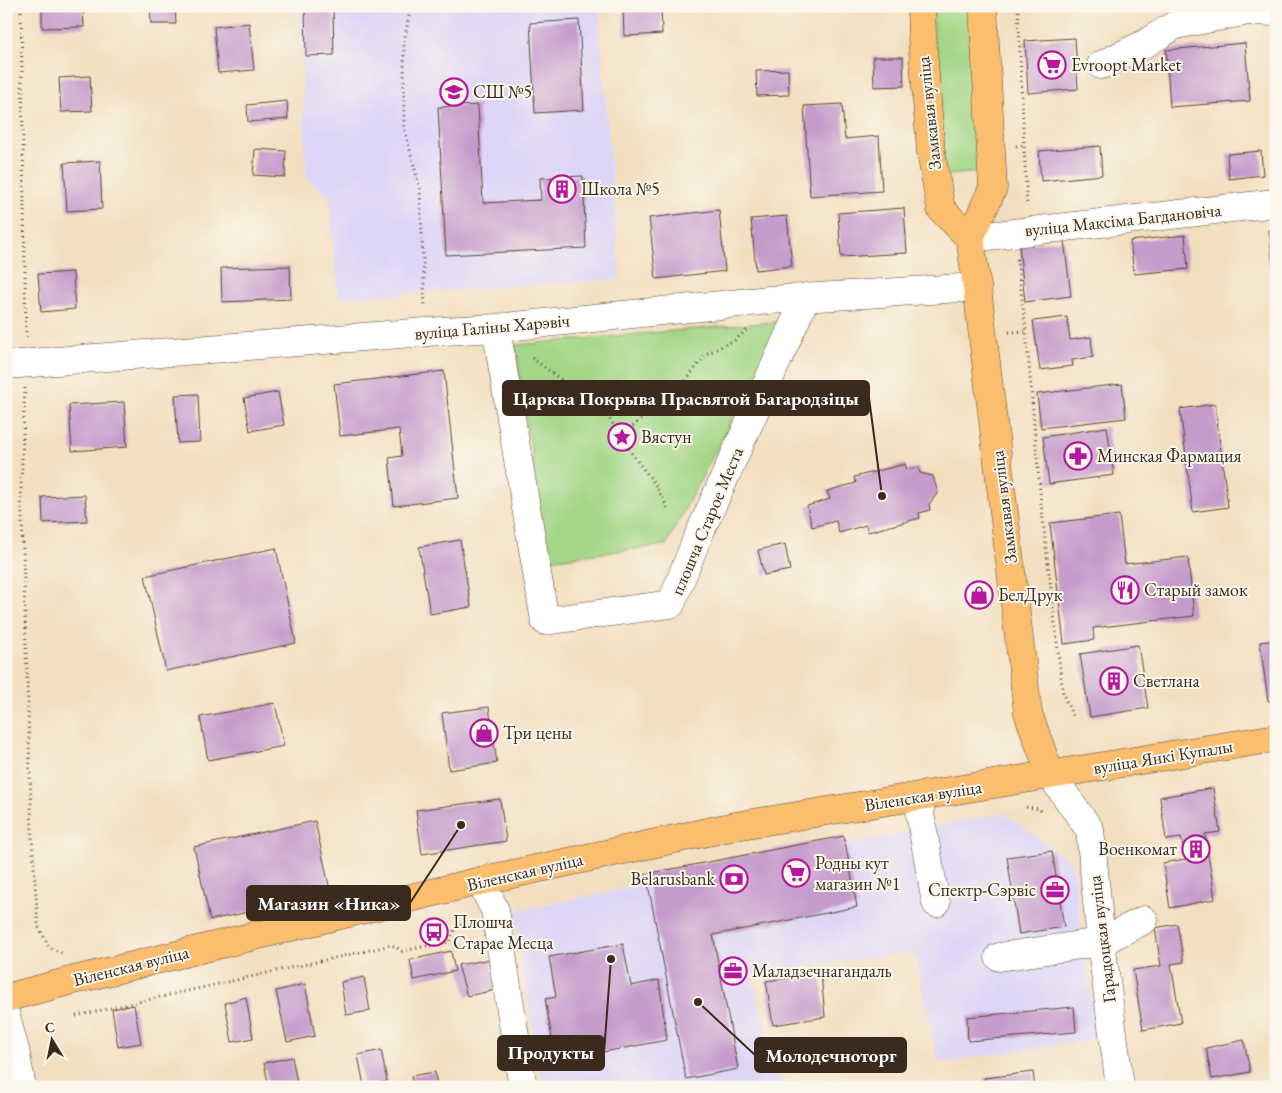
<svg xmlns="http://www.w3.org/2000/svg" width="1282" height="1093" font-family="'EB Garamond',serif">
<rect width="100%" height="100%" fill="#fbf7ec"/>
<filter id="ink" filterUnits="userSpaceOnUse"><feTurbulence type="fractalNoise" baseFrequency=".02" numOctaves="2"/><feDisplacementMap in="SourceGraphic" scale="10" xChannelSelector="R" yChannelSelector="G"/><feConvolveMatrix kernelMatrix="1 2 1 2 8 2 1 2 1" color-interpolation-filters="sRGB"/></filter>
<filter id="wash" filterUnits="userSpaceOnUse"><feTurbulence type="fractalNoise" baseFrequency=".0096" numOctaves="4" result="noise"/><feDisplacementMap in="SourceGraphic" scale="20" xChannelSelector="R" yChannelSelector="G"/><feGaussianBlur stdDeviation="1.12" result="paint"/><feColorMatrix in="noise" values="0 0 0 0 0 0 0 0 0 0 0 0 0 0 0 0 0 1.4 0 .05"/><feComposite in="paint" operator="in"/></filter>
<g filter="url(#wash)">
<rect width="100%" height="100%" fill="#f2dfc0"/>
<path fill="#ddd5f6" d="M300 6H598L620 279 338 298 329 196 306 178Z
M1003 813 1072 862 1097 1039 939 1063 914 952 751 973 783 1087H542L514 911Z"/>
<path fill="#a3d686" stroke="#6f8052" d="M933 6H972L979 172 940 176Z
M784 321 666 545 548 560 515 345Z"/>
<g id="blocks">
<path fill="#c59bcb" d="M42 6H83L84 27 42 28Z
M150 6H175L176 24H151Z
M305 6H333L334 55 306 56Z
M623 6H661L662 34 624 36Z
M579 20 584 110 535 113 530 23Z
M249 23 254 70 218 73 214 27Z
M1075 38 1078 89 1028 93 1025 41Z
M1245 43 1250 101 1170 107 1166 50Z
M873 57H903L904 86 874 87Z
M788 70 789 95 757 96 756 71Z
M90 76 92 111 61 112 59 78Z
M287 101 288 119 248 122 247 105Z
M842 104 845 139 879 136 882 191 810 196 804 106Z
M478 105 483 203 541 200 540 178 583 176 586 248 446 255 438 107Z
M1100 146 1102 175 1041 181 1039 151Z
M255 149 286 151 285 177 253 175Z
M1261 151 1263 175 1229 179 1227 154Z
M100 161 102 209 67 211 64 163Z
M904 208 907 253 841 257 838 213Z
M719 210 725 271 656 279 649 218Z
M787 216 792 266 756 270 751 219Z
M1276 229V279H1274L1269 230Z
M1185 235 1188 269 1134 274 1130 241Z
M1064 240 1071 296 1025 302 1019 245Z
M290 266 291 299 222 302 221 268Z
M73 272 75 309 41 312 38 274Z
M1067 317 1070 340 1091 337 1093 357 1072 360 1073 366 1040 370 1033 321Z
M444 371 458 498 394 506 389 458 402 456 399 429 340 436 334 384Z
M1122 384 1126 418 1041 428 1037 394Z
M278 392 284 425 250 431 244 398Z
M198 394 200 442 178 443 175 395Z
M124 402 127 447 72 451 69 405Z
M1215 404 1228 507 1193 512 1180 409Z
M1107 427 1114 475 1049 484 1043 437Z
M905 464 907 470 918 467 920 473 933 476 938 493 929 504 930 510 919 513 920 518 868 532 866 525 839 533 836 521 812 527 807 506 830 499 827 491 856 483 854 477Z
M85 495 87 521 43 523 42 497Z
M1119 515 1125 564 1188 557 1194 616 1093 628 1094 640 1064 644 1050 523Z
M460 540 471 607 430 614 419 547Z
M785 544 790 570 764 575 758 550Z
M276 548 296 643 166 671 145 576Z
M1276 640V700L1268 701 1260 642Z
M1138 645 1148 708 1090 717 1080 654Z
M275 703 284 746 208 760 200 717Z
M489 707 497 763 449 770 442 713Z
M1213 788 1220 832 1205 834 1215 899 1170 908 1163 863 1186 859 1181 838 1166 840 1160 797Z
M500 799 506 841 422 854 416 810Z
M315 821 331 895 210 920 194 847Z
M844 836 857 907 713 935 738 1069 686 1079 646 874Z
M1052 851 1064 927 1019 934 1007 857Z
M1177 924 1184 962 1171 964 1181 1023 1143 1030 1133 970 1161 966 1155 928Z
M623 944 631 986 659 980 667 1040 556 1061 545 999 556 997 549 957Z
M451 951 455 971 414 980 410 960Z
M491 959 496 990 467 996 458 965Z
M821 973 825 1017 773 1025 766 981Z
M364 977 370 1011 346 1015 341 982Z
M305 984 315 1036 287 1042 276 991Z
M246 997 253 1038 232 1042 225 1003Z
M134 1005 141 1043 118 1047 112 1009Z
M1074 1007 1076 1032 968 1041 967 1017Z
M1244 1040 1250 1072 1212 1079 1206 1048Z
M381 1050 387 1081 364 1086 358 1055Z
M292 1057 298 1087H269L264 1063Z
M435 1072 437 1087H413L411 1076Z
M1033 1072 1035 1087H985L984 1078Z"/>
</g>
</g>
<g filter="url(#ink)">
<use href="#blocks" fill-opacity="0" stroke="#564536" stroke-width="1"/>
<g fill="none" stroke-linecap="round" stroke-linejoin="round">
<g stroke="#564536" stroke-width="29">
<path id="minor" d="M1101 65 1146 43 1175 25 1248 11 1276 12
M970 238 1276 203
M496 328 545 621 671 604 696 541 806 297
M6 365 426 332 496 328 770 300 977 287
M1050 774 1090 830 1101 942 1120 1087
M920 796V814L936 903
M480 881 495 910 523 1087
M999 957 1101 942 1144 920
M6 1016 15 1050 22 1087"/>
</g>
<g stroke="#564536" stroke-width="29">
<path id="major" d="M921 6 922 37 931 152 941 209 970 238
M983 6 993 188 970 238 977 287 1028 713 1050 774
M6 998 70 981 480 881 735 826 1276 738"/>
</g>
<path stroke="#564536" stroke-width="3" stroke-dasharray="1 4" stroke-linecap="butt" d="M21 6 26 337
M411 6 404 42V127L420 189 425 307
M1018 6 1024 145
M1016 146 1024 145 1027 206
M1017 259 1026 331 1041 503 1063 694 1073 717
M1009 332 1026 331
M532 358 575 390 602 407 634 457 655 484 668 509
M25 388 21 485 32 837 38 926 50 948 64 954
M622 437 649 411 685 382 706 354 735 340 747 330
M1026 807 1040 809 1041 811
M76 1016 392 945 402 951 449 942 455 928 470 921"/>
<use href="#minor" stroke="#fff" stroke-width="28"/>
<use href="#major" stroke="#fbbd6e" stroke-width="28"/>
</g>
</g>
<defs>
<g id="supermarket-ring" transform="scale(1.4375)"><circle r="9.5" fill="#fbf7ec" stroke="#b5179e" stroke-width="1.5"/><path d="M-6-5.5h2.5l.6 2H6L4.5 2H-2.5L-4.4-4H-6ZM-1.5 3.2a1.3 1.3 0 1 0 .1 0ZM3 3.2a1.3 1.3 0 1 0 .1 0Z" fill="#b5179e"/></g>
<g id="school-ring" transform="scale(1.4375)"><circle r="9.5" fill="#fbf7ec" stroke="#b5179e" stroke-width="1.5"/><path d="M0-5L7-2L0 1L-7-2ZM-4 1L0 2.5L4 1V4Q0 6-4 4Z" fill="#b5179e"/></g>
<g id="building-ring" transform="scale(1.4375)"><circle r="9.5" fill="#fbf7ec" stroke="#b5179e" stroke-width="1.5"/><path d="M-4-6H4V6H1V3H-1V6H-4ZM-2.5-4.3h1.7v1.8h-1.7ZM.8-4.3h1.7v1.8H.8ZM-2.5-1h1.7V.8h-1.7ZM.8-1h1.7V.8H.8Z" fill="#b5179e"/></g>
<g id="sight-ring" transform="scale(1.4375)"><circle r="9.5" fill="#fbf7ec" stroke="#b5179e" stroke-width="1.5"/><path d="M0-6L1.8-2.2L6-1.7L2.9 1.2L3.7 5.4L0 3.3L-3.7 5.4L-2.9 1.2L-6-1.7L-1.8-2.2Z" fill="#b5179e"/></g>
<g id="pharmacy-ring" transform="scale(1.4375)"><circle r="9.5" fill="#fbf7ec" stroke="#b5179e" stroke-width="1.5"/><path d="M-2-6h4v4h4v4h-4v4h-4v-4h-4v-4h4Z" fill="#b5179e"/></g>
<g id="restaurant-ring" transform="scale(1.4375)"><circle r="9.5" fill="#fbf7ec" stroke="#b5179e" stroke-width="1.5"/><path d="M-5-6h1v4h1v-4h1v4h1v-4h1v5L-1.5 .5V6h-2V.5L-5-1ZM5-6V6H3V1.5H1.5Q1.5-4 5-6Z" fill="#b5179e"/></g>
<g id="shop-ring" transform="scale(1.4375)"><circle r="9.5" fill="#fbf7ec" stroke="#b5179e" stroke-width="1.5"/><path d="M-5-2.5h2.3a2.7 3.5 0 0 1 5.4 0H5L5.5 6h-11ZM-1.5-2.5h3a1.5 2.3 0 0 0-3 0Z" fill="#b5179e"/></g>
<g id="bank-ring" transform="scale(1.4375)"><circle r="9.5" fill="#fbf7ec" stroke="#b5179e" stroke-width="1.5"/><path d="M-6-4H6V4H-6ZM0-2.3a2.3 2.3 0 1 0 0 4.6a2.3 2.3 0 1 0 0-4.6Z" fill="#b5179e"/></g>
<g id="office-ring" transform="scale(1.4375)"><circle r="9.5" fill="#fbf7ec" stroke="#b5179e" stroke-width="1.5"/><path d="M-6-3h4V-5.5h4V-3h4V5H-6ZM-1-4.5V-3h2v-1.5ZM-6 0V1H6V0Z" fill="#b5179e"/></g>
<g id="bus-ring" transform="scale(1.4375)"><circle r="9.5" fill="#fbf7ec" stroke="#b5179e" stroke-width="1.5"/><path d="M-5-6H5V4H4V6H2V4H-2V6H-4V4H-5ZM-3.5-4V0h7V-4ZM-3.5 1.2v1.5H-2V1.2ZM2 1.2v1.5H3.5V1.2Z" fill="#b5179e"/></g>
</defs>
<g fill-rule="evenodd">
<use href="#supermarket-ring" x="1052" y="65"/>
<use href="#school-ring" x="454" y="92"/>
<use href="#building-ring" x="562" y="189"/>
<use href="#sight-ring" x="622" y="437"/>
<use href="#pharmacy-ring" x="1078" y="456"/>
<use href="#restaurant-ring" x="1125" y="590"/>
<use href="#shop-ring" x="979" y="595"/>
<use href="#building-ring" x="1114" y="681"/>
<use href="#shop-ring" x="484" y="733"/>
<use href="#building-ring" x="1196" y="849"/>
<use href="#supermarket-ring" x="796" y="873"/>
<use href="#bank-ring" x="734" y="879"/>
<use href="#office-ring" x="1055" y="890"/>
<use href="#bus-ring" x="434" y="932"/>
<use href="#office-ring" x="733" y="971"/>
</g>
<g text-anchor="middle" stroke-width="4" stroke-linejoin="round" paint-order="stroke">
<g font-size="18" fill="#3b2a1e" stroke="#fbf7ec" text-anchor="start">
<text x="1071" y="71">Evroopt Market</text>
<text x="473" y="98">СШ №5</text>
<text x="581" y="195">Школа №5</text>
<text x="641" y="443">Вястун</text>
<text x="1097" y="462">Минская Фармация</text>
<text x="1144" y="596">Старый замок</text>
<text x="998" y="601">БелДрук</text>
<text x="1133" y="687">Светлана</text>
<text x="503" y="739">Три цены</text>
<text x="1177" y="855" text-anchor="end">Военкомат</text>
<text x="815" y="869">Родны кут<tspan x="815" dy="21">магазин №1</tspan></text>
<text x="715" y="885" text-anchor="end">Belarusbank</text>
<text x="1036" y="896" text-anchor="end">Спектр-Сэрвіс</text>
<text x="453" y="928">Плошча<tspan x="453" dy="21">Старае Месца</tspan></text>
<text x="752" y="977">Маладзечнагандаль</text>
</g>
<g font-size="18" fill="#3b2a1e" stroke="#fbf7ec">
<text transform="translate(929 113) rotate(-96)" y="6">Замкавая вуліца</text>
<text transform="translate(1123 220) rotate(-6)" y="6">вуліца Максіма Багдановіча</text>
<text transform="translate(492 327) rotate(-5)" y="6">вуліца Галіны Харэвіч</text>
<text transform="translate(1004 507) rotate(-97)" y="6">Замкавая вуліца</text>
<text transform="translate(707 521) rotate(-67)" y="6">плошча Старое Места</text>
<text transform="translate(1163 757) rotate(-9)" y="6">вуліца Янкі Купалы</text>
<text transform="translate(923 796) rotate(-9)" y="6">Віленская вуліца</text>
<text transform="translate(525 872) rotate(-13)" y="6">Віленская вуліца</text>
<text transform="translate(1102 939) rotate(-97)" y="6">Гарадоцкая вуліца</text>
<text transform="translate(131 966) rotate(-14)" y="6">Віленская вуліца</text>
</g>
</g>
<path fill="none" stroke="#3b2a1e" stroke-width="2" d="M882 496L869 398M461 825L410 903M611 959L604 1053M698 1002L755 1055"/>
<g fill="#3b2a1e" stroke="#fbf7ec" stroke-width="2">
<circle cx="882" cy="496" r="5"/>
<circle cx="461" cy="825" r="5"/>
<circle cx="611" cy="959" r="5"/>
<circle cx="698" cy="1002" r="5"/>
</g>
<g fill="#3b2a1e" stroke="#3b2a1e" stroke-width="2">
<rect x="503" y="381" width="366" height="34" rx="5"/>
<rect x="247" y="886" width="163" height="34" rx="5"/>
<rect x="498" y="1036" width="106" height="34" rx="5"/>
<rect x="755" y="1038" width="151" height="34" rx="5"/>
</g>
<g font-size="19" text-anchor="middle" font-weight="bold" fill="#fff">
<text x="686" y="405">Царква Покрыва Прасвятой Багародзіцы</text>
<text x="329" y="910">Магазин «Ника»</text>
<text x="551" y="1059">Продукты</text>
<text x="831" y="1062">Молодечноторг</text>
</g>
<rect width="1282" height="1093" fill="none" stroke="#fbf7ec" stroke-width="25"/>
<g transform="translate(52 1040) rotate(350)" stroke="#fbf7ec" stroke-width="4" paint-order="stroke">
<path d="M0-4L9 19L0 12L-9 19Z" fill="#3b2a1e"/>
<text y="-8" font-size="14" font-weight="bold" text-anchor="middle" fill="#3b2a1e">С</text>
</g>
</svg>
